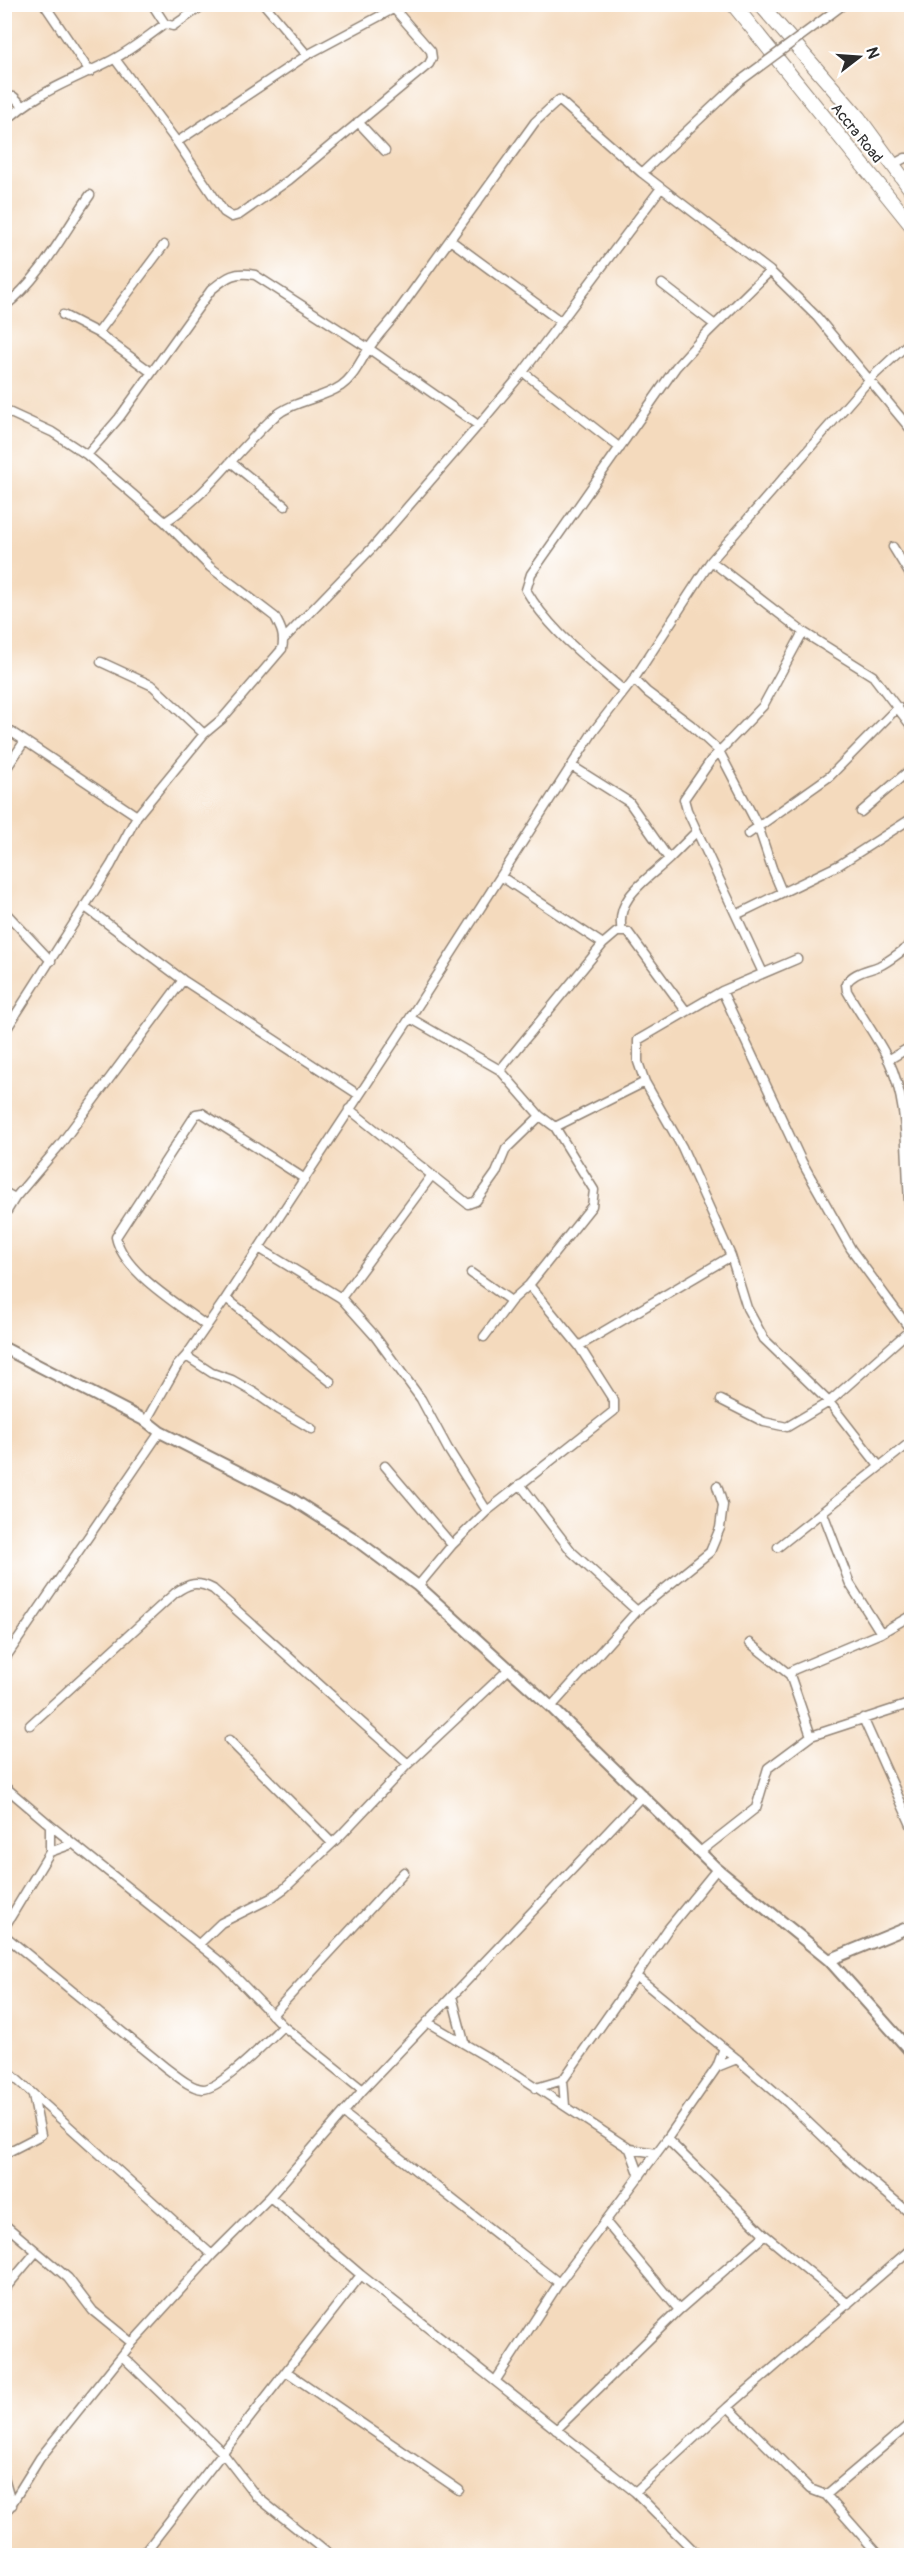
<svg xmlns="http://www.w3.org/2000/svg" width="916" height="2560" font-family="Pangolin,sans-serif">
<rect width="100%" height="100%" fill="#fff"/>
<filter id="ink" filterUnits="userSpaceOnUse"><feTurbulence type="fractalNoise" baseFrequency=".0167" numOctaves="2"/><feDisplacementMap in="SourceGraphic" scale="12" xChannelSelector="R" yChannelSelector="G"/><feConvolveMatrix kernelMatrix="1 2 1 2 8 2 1 2 1" color-interpolation-filters="sRGB"/></filter>
<filter id="wash" filterUnits="userSpaceOnUse"><feTurbulence type="fractalNoise" baseFrequency=".008" numOctaves="4" result="noise"/><feDisplacementMap in="SourceGraphic" scale="24" xChannelSelector="R" yChannelSelector="G"/><feGaussianBlur stdDeviation="1.35" result="paint"/><feColorMatrix in="noise" values="0 0 0 0 0 0 0 0 0 0 0 0 0 0 0 0 0 1.4 0 .05"/><feComposite in="paint" operator="in"/></filter>
<g filter="url(#wash)">
<rect width="100%" height="100%" fill="#f4dabd"/>
</g>
<g filter="url(#ink)">
<g fill="none" stroke-linecap="round" stroke-linejoin="round">
<g stroke="#908274" stroke-width="11">
<path id="minor" d="M44 4 90 72
M152 4 165 24
M264 4 307 55
M820 22 844 4
M115 59 177 142 224 212 232 217 239 215 289 180 429 64 432 58 431 51 390 4
M4 96 14 97 22 105
M358 122 385 151
M4 123C35 92 74 80 112 60 130 51 148 36 165 24L173 26 205 4
M177 142 307 55 393 9
M892 165 905 158H912
M642 173 740 81
M450 240 560 321
M662 284 715 325
M4 307C41 278 64 232 90 195
M63 315 98 333 151 372
M98 333 164 245
M523 372 620 448
M4 410 52 432 87 455 165 522 210 567 275 617C281 628 285 636 282 649L222 719 204 734 137 816
M87 455 119 418 211 290C227 277 233 271 255 275L368 348 478 425
M232 463 285 506
M165 522C209 494 236 451 274 417 294 400 320 400 341 386 354 377 359 363 368 350 375 338 385 328 394 317L535 122 559 100 642 173 770 271 817 317 912 431
M893 547 912 578
M711 561 803 632 873 676 912 727
M284 639 372 548 483 420 523 372 661 188
M101 662 153 686 204 734
M634 679 647 692 691 725 719 751 758 826 772 868 782 892
M624 691C589 659 551 633 526 590L531 574 676 367 707 333 770 271
M4 727 137 816 111 865 4 1033
M572 766 629 802 669 859 697 831
M4 772 24 742
M861 812 912 768
M748 834 830 776 898 707
M502 877 603 944
M84 906 183 980 359 1095
M4 911 51 961
M736 915 839 865 912 818
M622 931C614 898 648 879 669 859
M912 944C901 951 890 961 879 966 867 971 853 972 846 984L847 991C860 1014 876 1036 888 1059 913 1111 903 1172 912 1228
M797 959 722 991 638 1040V1062L645 1082 682 1147 731 1256 747 1308 764 1339 829 1402 879 1466
M763 973 687 810 684 799 711 760 763 706 803 632
M722 991 802 1162 851 1249 912 1332
M410 1018 500 1070 540 1116 555 1127 594 1190 592 1206 529 1285 511 1301 484 1337
M888 1060 912 1046
M500 1070 603 944 617 932H628L686 1011
M349 1109 468 1204 476 1201 496 1173 506 1149 540 1116
M555 1127 645 1082
M4 1192 15 1198
M4 1216 15 1198 60 1145 183 980
M259 1248 341 1298 374 1335 421 1399 448 1449 487 1511
M471 1273 511 1301
M226 1298 331 1382
M341 1298 432 1175
M205 1325C178 1304 123 1272 116 1237L196 1114 202 1113 305 1179
M579 1346 731 1256
M186 1356 212 1373 232 1380 255 1393 278 1409 312 1429
M721 1400 764 1422 787 1427 829 1402 910 1330
M146 1421 177 1366 186 1356 226 1298 410 1018 593 732 634 679 711 561 870 379 912 340
M385 1466 452 1545
M520 1484 572 1552 637 1611
M823 1513 850 1584 881 1633
M778 1547 912 1441
M418 1586 452 1545 487 1511 614 1411V1401L579 1346 529 1285
M750 1643 790 1675
M4 1660 160 1432
M551 1707 637 1611 710 1552 720 1528 723 1505 717 1486
M863 1718 912 1827
M30 1725 175 1593C189 1583 197 1581 213 1589L408 1764
M811 1736 790 1675 793 1670 881 1633 912 1615
M229 1740 332 1843
M4 1786 50 1825 223 1964 283 2026 363 2090
M50 1825V1852
M700 1852 756 1808 768 1768 811 1736 912 1703
M717 1869 668 1929 636 1976 737 2059 788 2103 856 2168 912 2215
M4 1928 50 1852 72 1844
M4 1935 166 2068C177 2076 190 2088 203 2089 221 2089 268 2040 283 2026
M199 1944 221 1923 271 1898 285 1888 340 1836 408 1764 508 1670
M452 1996 464 2042
M272 2015 404 1872
M427 2022 516 2074 630 2149 656 2153
M717 2067 737 2059
M4 2068 212 2255
M563 2080 565 2106
M536 2088 563 2080 636 1976
M344 2114 559 2283
M667 2139 765 2235 848 2304
M630 2149 640 2176
M4 2154 41 2135 33 2095
M270 2197 361 2275 635 2492 699 2556
M605 2221 679 2310
M4 2224 68 2278 93 2311 132 2343
M4 2290 36 2252
M122 2356 222 2452 256 2496 331 2556
M287 2372 459 2490
M496 2380 559 2283 667 2139 717 2067 724 2048
M728 2407 810 2489 826 2495 880 2556
M556 2430 679 2310 765 2235
M4 2477 12 2505
M635 2492 728 2407 912 2248
M826 2495 912 2422
M4 2516 40 2458 132 2343 212 2255 270 2197 363 2090 641 1797
M142 2556 361 2275"/>
</g>
<g stroke="#908274" stroke-width="14">
<path id="tertiary" d="M4 1348 146 1421 160 1432 292 1499 356 1540 418 1586 551 1707 717 1869 829 1960 912 1926
M829 1960 912 2053"/>
</g>
<g stroke="#908274" stroke-width="16">
<path id="trunk" d="M733 4 912 226
M760 4 858 117 912 191"/>
</g>
<use href="#minor" stroke="#fff" stroke-width="8"/>
<use href="#tertiary" stroke="#fff" stroke-width="10"/>
<use href="#trunk" stroke="#fff" stroke-width="14"/>
<g stroke="#908274" stroke-width="11" stroke-linecap="butt">
<path id="minor-bridge" d="M740 81 820 22"/>
</g>
<use href="#minor-bridge" stroke="#fff" stroke-width="8"/>
</g>
</g>
<g text-anchor="middle" stroke-width="4.5" stroke-linejoin="round" paint-order="stroke">
<g font-size="15" fill="#2b2b2b" stroke="#fff">
<text transform="translate(857 133) rotate(51)" y="5">Accra Road</text>
</g>
</g>
<rect width="916" height="2560" fill="none" stroke="#fff" stroke-width="24"/>
<g transform="translate(859 57) rotate(73)" stroke="#ffffff" stroke-width="4.5" paint-order="stroke">
<path d="M0-4.5L10 22L0 15L-10 22Z" fill="#2b2b2b"/>
<text y="-9" font-size="16" font-weight="bold" text-anchor="middle" fill="#2b2b2b">N</text>
</g>
</svg>
